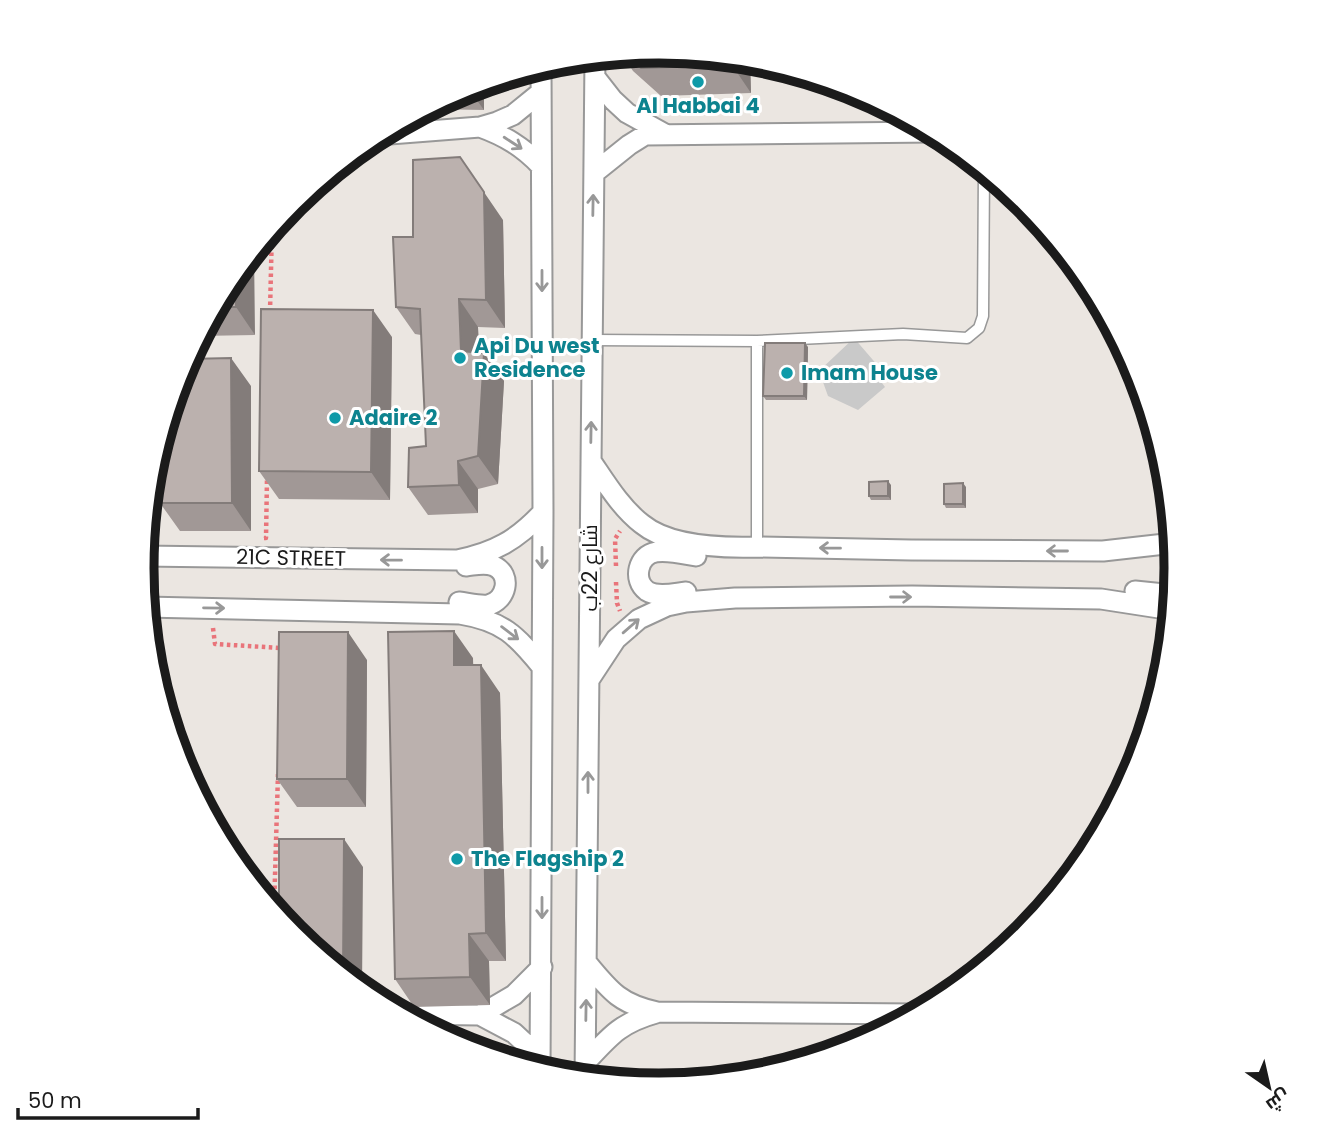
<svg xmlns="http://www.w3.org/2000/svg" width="1318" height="1136" font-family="Poppins,Cairo,sans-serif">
<rect width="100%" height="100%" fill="#ebe6e1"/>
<path fill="#c9c9c9" d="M854 338 885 374 879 379 885 387 858 410 828 396 819 371Z"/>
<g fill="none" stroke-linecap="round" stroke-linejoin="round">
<g stroke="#989898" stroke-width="13">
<path id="lane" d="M592 340 757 341
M757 547V341L903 334 967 338 979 328 983 316 984 169"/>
</g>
<g stroke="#989898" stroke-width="23">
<path id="street" d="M595 77 613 100 627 113 665 134
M480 127C505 136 523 147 541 166
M377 135 480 127 497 122 513 115 540 93
M594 173 629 145 645 135 936 132
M591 461C606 483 621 508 642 524 670 547 723 548 757 547L911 550 1103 551 1174 543
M143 556 457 560C494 553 517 540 543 512
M1135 591 1174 595
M686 592C675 593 658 598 647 591 632 580 638 555 656 552 668 550 684 554 696 556
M459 602C468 603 479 606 488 605 506 601 513 575 494 566 485 562 475 565 466 566
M146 607 460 614C503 621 516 635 542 667
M589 680 616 639 639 619 667 606 686 602 735 598 912 596 1101 599 1172 610
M587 963C610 991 620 1004 657 1012L917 1014
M402 1014 480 1015 514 1033 528 1046 540 1060
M480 1015 514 995 542 967
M585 1063C610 1036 620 1023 656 1013
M540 1070 543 512 541 66
M585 1078 595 57"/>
</g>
<path stroke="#e9747a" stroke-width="4.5" stroke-dasharray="3.5 3.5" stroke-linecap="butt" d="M270 312 272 228
M264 538H266L267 478
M616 566 615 539 620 531
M616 582 617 603 620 611
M213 628 215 644 281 648V650
M274 910 278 774"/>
<use href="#lane" stroke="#fff" stroke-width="10"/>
<use href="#street" stroke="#fff" stroke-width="19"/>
</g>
<path fill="#a19896" d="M659 51 750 60 751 93 661 96 633 71 622 54Z
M505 77V86H484V110L425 109 461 90Z
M503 220 505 328 478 327 479 352 504 381 498 484 478 489V513L428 515 408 487 426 446 421 335 415 334 396 307Z
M229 280 255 335 199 336Z
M392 337 390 500 279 499 259 471Z
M808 347 807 400H766L763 396Z
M251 386V531H180L160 503Z
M891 485V500H871L869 496Z
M966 487V508H946L944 504Z
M473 658V665L500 693 506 961H489L490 1005 414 1007 395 979Z
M367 660 366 807H297L277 779Z"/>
<path fill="#837c7a" d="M732 58 750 60 751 93 732 65Z
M505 77V86L499 79Z
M482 84 484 86V110L468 88Z
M460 157 503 220 505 328 486 300Z
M254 250 255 335 236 307 235 273Z
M459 299 478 327 480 379 461 351Z
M373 310 392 337 390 500 371 472Z
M805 343 808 347 807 400 804 396Z
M484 353 504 381 498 484 478 456Z
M231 358 251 386V531L232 503Z
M458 461 478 489V513L459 485Z
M888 481 891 485V500L888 496Z
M963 483 966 487V508L963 504Z
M454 631 473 658 474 693 454 665Z
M348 632 367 660 366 807 347 779Z
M481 665 500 693 506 961 486 933Z
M344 839 363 867 362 990 343 974Z
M469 934 489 961 490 1005 470 977Z"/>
<path fill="#bbb1ae" stroke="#837c7a" stroke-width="2" d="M659 51 732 58V65L641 68 626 54Z
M460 157 484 192 486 300 459 299 461 351 484 353 478 456 458 461 459 485 408 487 409 448 426 446 420 309 396 307 393 237H413V160Z
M235 273 236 307H215L229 280Z
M261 309 373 310 371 472 259 471Z
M765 343H805L804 396H763Z
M231 358 232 503H160V439L181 370 187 359Z
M888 481V496H869V482Z
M963 483V504H944V484Z
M454 631V665H481L486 933 469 934 470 977 395 979 388 632Z
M279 632H348L347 779H277Z
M279 839H344L343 974 293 933 279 916Z"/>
<defs><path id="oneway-shaft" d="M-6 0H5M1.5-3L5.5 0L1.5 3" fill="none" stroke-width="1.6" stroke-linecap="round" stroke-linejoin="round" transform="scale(1.75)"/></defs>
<g stroke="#989898">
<use href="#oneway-shaft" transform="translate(513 143) rotate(33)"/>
<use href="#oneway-shaft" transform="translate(593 205) rotate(-89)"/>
<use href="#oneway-shaft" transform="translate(542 281) rotate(90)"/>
<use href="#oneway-shaft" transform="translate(591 432) rotate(-89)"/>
<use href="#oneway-shaft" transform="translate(830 548) rotate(-179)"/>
<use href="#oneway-shaft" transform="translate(1057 551) rotate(-180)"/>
<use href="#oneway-shaft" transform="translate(542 558) rotate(90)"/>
<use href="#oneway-shaft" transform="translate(391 560) rotate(-179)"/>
<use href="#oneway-shaft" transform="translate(901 597)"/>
<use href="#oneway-shaft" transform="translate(214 608) rotate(1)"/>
<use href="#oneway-shaft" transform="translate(631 626) rotate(-41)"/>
<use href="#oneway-shaft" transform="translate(510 633) rotate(37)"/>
<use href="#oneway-shaft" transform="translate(588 782) rotate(-90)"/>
<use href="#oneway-shaft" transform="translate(542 908) rotate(90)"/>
<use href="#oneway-shaft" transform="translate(586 1010) rotate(-89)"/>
</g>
<g fill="#0f9aa8" stroke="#fff" stroke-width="2.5">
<circle cx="698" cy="82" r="7"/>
<circle cx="460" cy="358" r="7"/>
<circle cx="787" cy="373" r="7"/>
<circle cx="335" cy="418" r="7"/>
<circle cx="457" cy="859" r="7"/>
</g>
<g text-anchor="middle" stroke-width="6" stroke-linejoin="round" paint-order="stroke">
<g font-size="21" font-weight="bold" fill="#0d838f" stroke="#fff" text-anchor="start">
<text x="698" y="113" text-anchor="middle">Al Habbai 4</text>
<text x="474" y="353">Api Du west<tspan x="474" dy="24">Residence</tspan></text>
<text x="801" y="380">Imam House</text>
<text x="349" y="425">Adaire 2</text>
<text x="471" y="866">The Flagship 2</text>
</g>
<g font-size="21" fill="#1b1b1b" stroke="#fff">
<text transform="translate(291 558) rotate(1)" y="7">21C STREET</text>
<text transform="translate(590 568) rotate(-90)" y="7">شارع 22ب</text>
</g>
</g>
<path d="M0 0H1318V1136H0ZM154 568a505 505 0 1 1 1010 0a505 505 0 1 1-1010 0Z" fill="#fff" fill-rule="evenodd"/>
<path fill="none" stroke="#1b1b1b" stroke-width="9" d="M154 568a505 505 0 1 1 1010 0a505 505 0 1 1-1010 0Z"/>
<g transform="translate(1269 1087) rotate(146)" stroke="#ffffff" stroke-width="5" paint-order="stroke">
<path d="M0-5L12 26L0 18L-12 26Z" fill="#1b1b1b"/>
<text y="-10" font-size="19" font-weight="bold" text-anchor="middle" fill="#1b1b1b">ش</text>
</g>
<path d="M18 1108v10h180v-10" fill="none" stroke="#1b1b1b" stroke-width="3.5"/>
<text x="28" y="1108" font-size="21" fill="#1b1b1b" stroke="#ffffff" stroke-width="5" paint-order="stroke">50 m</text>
</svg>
